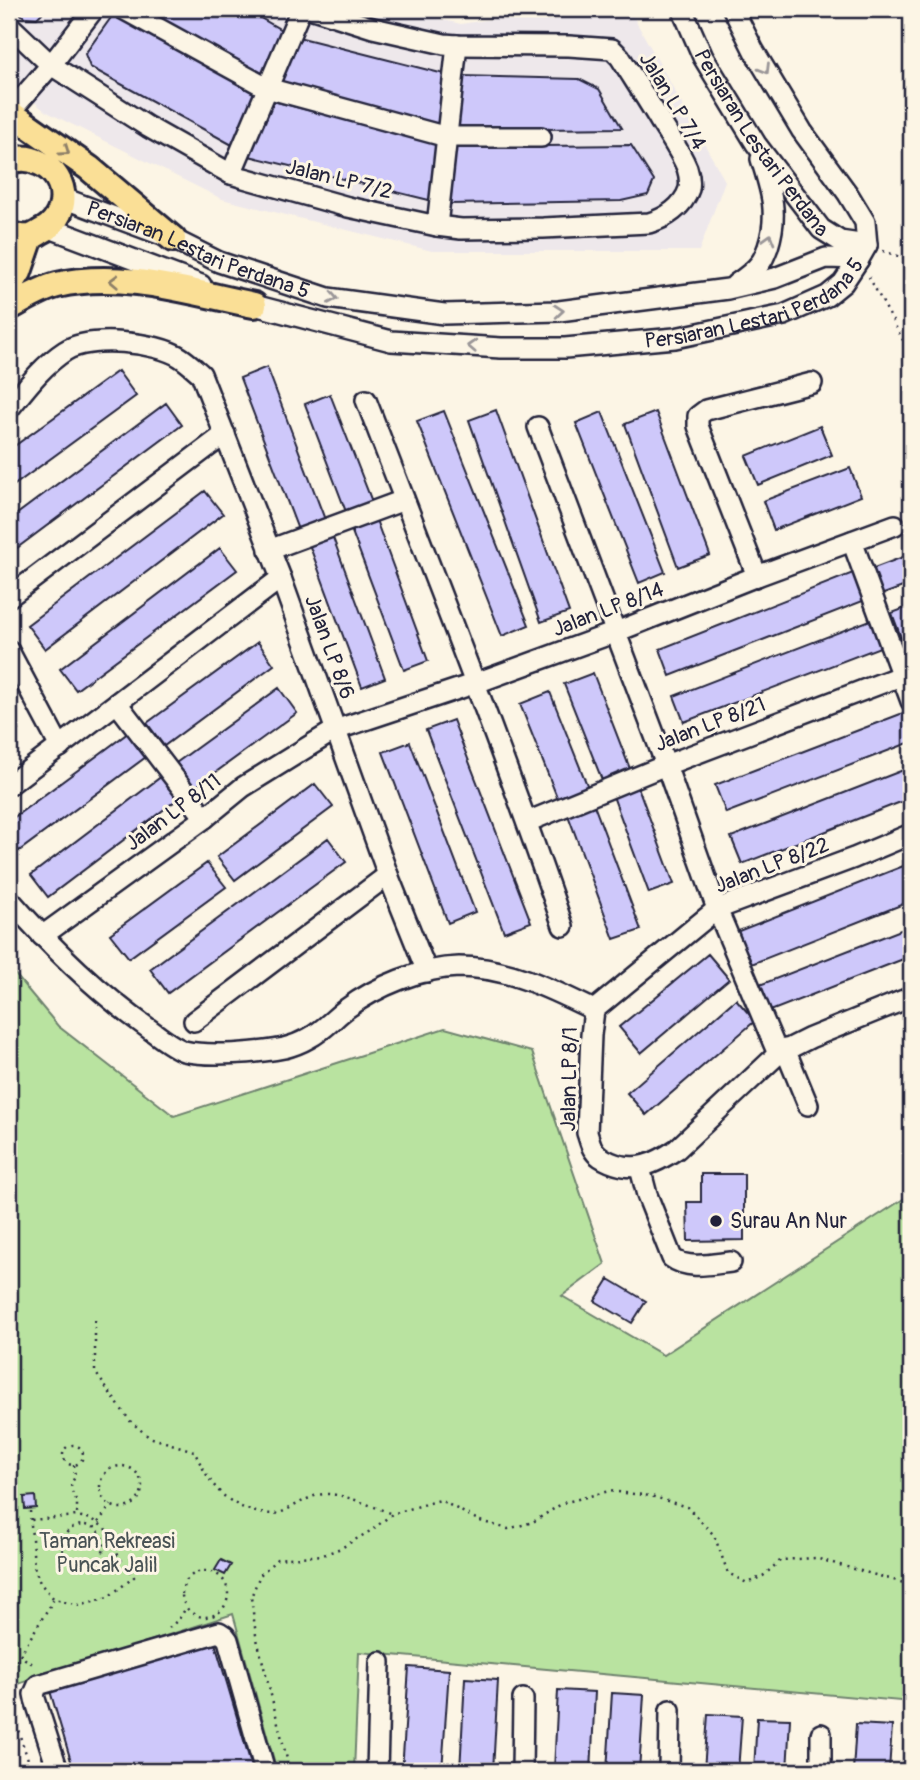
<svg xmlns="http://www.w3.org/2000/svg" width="920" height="1780" font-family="Pangolin,sans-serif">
<rect width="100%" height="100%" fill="#fcf5e5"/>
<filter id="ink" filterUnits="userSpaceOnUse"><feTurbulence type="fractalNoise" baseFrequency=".0143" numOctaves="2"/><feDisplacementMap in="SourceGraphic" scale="14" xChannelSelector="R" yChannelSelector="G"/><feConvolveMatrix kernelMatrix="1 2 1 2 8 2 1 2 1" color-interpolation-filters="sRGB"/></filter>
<g filter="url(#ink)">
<path fill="#eee8eb" d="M9 9H396L461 24 554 9H629L725 181 699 251H432L222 199 45 111 9 81Z"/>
<path fill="#b9e3a0" stroke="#6e826e" stroke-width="2" d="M9 967 58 1026 174 1116 445 1028 532 1052 605 1264 562 1296 663 1355 911 1194V1702L359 1652 354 1771H277L233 1614 15 1685 9 1668V1435L11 1434 9 1433Z"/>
<path fill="#cec8fa" stroke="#22223b" stroke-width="2" d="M16 9H46L37 18 24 17Z
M136 9H245L283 31 263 81Z
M115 12 257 95 234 146 90 67 85 54Z
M298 37 452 76 445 130 277 87Z
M462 76 579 79 599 89 622 128 458 130Z
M269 100 443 145 437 202 245 155Z
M631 145 654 181 648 195 621 201 450 204 456 147Z
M267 367 327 525 300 535 240 378Z
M118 371 136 396 9 489V450Z
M330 394 374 507 348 517 305 404Z
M166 403 182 425 9 554V520Z
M496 410 569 612 541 622 469 420Z
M444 411 529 625 502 636 417 421Z
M602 412 665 572 639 583 576 423Z
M656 412 710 555 678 567 625 424Z
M820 426 832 455 758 485 746 456Z
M850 468 861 496 774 530 763 501Z
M205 491 223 514 45 649 27 625Z
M376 520 428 661 404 670 351 529Z
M332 535 385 678 362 687 309 544Z
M220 548 237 570 76 690 60 669Z
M911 554V584L881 595 871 569Z
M858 571 868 599 670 676 660 649Z
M911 606V636L902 640 892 613Z
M878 617 888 644 684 722 674 696Z
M258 642 274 665 164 746 147 723Z
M593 673 632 774 604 785 564 684Z
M279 688 297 713 194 788 176 763Z
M550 692 589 790 559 802 520 704Z
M911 710V742L726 813 715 785Z
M9 714 18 730 9 735Z
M453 720 531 922 504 932 426 730Z
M132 730 150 754 19 851 9 837V821Z
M410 742 475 912 448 923 383 752Z
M911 767V798L742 864 731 837Z
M166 773 183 795 48 897 31 875Z
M315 784 333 807 235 880 217 857Z
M638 787 674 884 649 893 613 796Z
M594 805 641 930 614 939 568 815Z
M328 838 346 862 168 993 150 969Z
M207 863 226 887 129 958 110 934Z
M911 863V901L749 965 736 932Z
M911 926V956L768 1012 757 986Z
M708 954 729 979 641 1053 619 1027Z
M736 999 755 1021 646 1115 627 1093Z
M701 1174H744V1240L688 1241 687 1202H701Z
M609 1279 646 1301 632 1323 595 1301Z
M35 1496 36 1508 25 1509 24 1497Z
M221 1560 231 1565 225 1575 215 1570Z
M215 1643 253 1771H74L50 1691Z
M409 1667 449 1670 442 1771H402Z
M465 1678 498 1680 493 1771H460Z
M558 1690 595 1692 591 1771H554Z
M612 1693 644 1695 639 1771H607Z
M708 1714 742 1716 738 1771H704Z
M757 1718 790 1719 787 1771H754Z
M856 1724 892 1726 889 1771H853Z
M904 1742H911V1771H903Z"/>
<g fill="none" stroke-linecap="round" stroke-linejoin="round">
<g stroke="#22223b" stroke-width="24">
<g id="minor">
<path d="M123 9 267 88 447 137H541"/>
<path id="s1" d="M682 9 703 57 756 144 821 229 840 241 867 245"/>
<path d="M9 25 51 65 148 127 231 174 244 178 348 207 437 226 461 229 543 228 649 223C666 218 683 207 689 189 690 183 689 174 687 168 680 151 669 136 660 121 647 99 633 78 620 57L612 49 569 46 457 45 444 44 373 28 313 9"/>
<path d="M10 112 51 65 94 9"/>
<path d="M231 174 301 9"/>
<path id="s2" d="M63 198 173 239 219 262 328 298 444 314 559 311 728 289 775 278 826 258 859 259"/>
<path d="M437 226 457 45"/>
<path d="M50 228 201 285"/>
<path d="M736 284C745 278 754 272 761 262 764 258 766 252 768 247 779 213 771 191 761 159"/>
<path id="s3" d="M242 301 254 305 391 341 501 348H565L675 338 784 315 827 296 843 283 859 259 867 245 865 222 848 194 802 131 754 51 733 9"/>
<path d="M366 400C433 574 502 748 563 926"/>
<path d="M9 409C26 388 42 366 65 351 90 335 156 342 180 357 188 362 195 369 201 374L281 578"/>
<path d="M538 427 666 765 717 909 778 1054"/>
<path d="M852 541 911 701"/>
<path d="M269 550 404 500"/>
<path d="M757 576 698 426V416L706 410 812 383"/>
<path d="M9 597 225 434"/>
<path d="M9 651 60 747"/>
<path d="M117 703 205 818"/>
<path d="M9 785 281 578 388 875 427 972"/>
<path d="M527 822 666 765 911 672"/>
<path d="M9 899C51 947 96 991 148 1028 159 1036 172 1047 184 1051 209 1057 258 1053 284 1048 292 1046 302 1042 309 1038 323 1031 334 1018 346 1009 377 986 420 968 459 967 508 967 551 989 594 1010L591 1035 587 1133C589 1138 590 1144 593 1149 597 1156 603 1159 610 1162 636 1173 655 1164 677 1149L778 1054 810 1038 911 997"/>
<path d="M42 936 205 818 243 787 335 730 476 683 616 632 757 576 895 525"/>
<path d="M594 1010 717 909 854 858 911 834"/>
<path d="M194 1021 388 875"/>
<path d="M785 1049 808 1105"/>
<path d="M640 1168 647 1195 672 1258C688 1270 712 1264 731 1262"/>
<path d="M821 1734V1771"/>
<path d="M58 1771 35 1699 34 1694 38 1685 219 1632 225 1636 228 1640 265 1771"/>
<path d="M377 1771 380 1662"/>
<path d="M522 1771 523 1699"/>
<path d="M669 1771 670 1710"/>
</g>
</g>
<g stroke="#22223b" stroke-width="30">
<path id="major" d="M9 112 89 168 173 239
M9 162C19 157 30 158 40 163 70 177 70 218 40 232 39 233 32 237 30 237 24 238 15 236 9 235
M9 288 19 272 31 237
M9 308C23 300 41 289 57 285 122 270 190 292 254 305"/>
</g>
<path stroke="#22223b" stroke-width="2.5" stroke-dasharray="2 5" stroke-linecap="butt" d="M883 251 904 258 911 263
M869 277 911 355
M95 1320V1372L130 1421 149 1437 194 1451C209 1481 219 1500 252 1511 260 1513 271 1515 279 1513 296 1507 310 1493 329 1494 346 1495 375 1507 392 1514
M63 1455a10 10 0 1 1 20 0a10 10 0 1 1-20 0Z
M74 1465 75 1477 71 1484 72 1492 77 1502V1516
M100 1487a21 21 0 1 1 42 0a21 21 0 1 1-42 0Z
M30 1511 34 1566 40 1583 54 1599 79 1605 108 1597 134 1577 119 1557 105 1528 92 1519 77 1516 31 1520
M62 1546a21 21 0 1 1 42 0a21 21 0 1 1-42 0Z
M94 1528 111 1505
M182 1594a23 23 0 1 1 46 0a23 23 0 1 1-46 0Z
M169 1628 179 1619 186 1608
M20 1653 25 1659 36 1666
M9 1673 54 1599
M9 1704 32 1771
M290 1771 256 1635 251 1597 260 1575 277 1559 323 1555 341 1548 372 1530 392 1514 440 1500 480 1521 508 1529 533 1522 563 1503 609 1491 651 1496 687 1507 714 1535 728 1573 747 1583 763 1576 781 1560 815 1558 911 1585"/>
<use href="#minor" stroke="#fcf5e5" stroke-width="19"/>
<use href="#major" stroke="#fadf96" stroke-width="24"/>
</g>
<defs><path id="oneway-chevron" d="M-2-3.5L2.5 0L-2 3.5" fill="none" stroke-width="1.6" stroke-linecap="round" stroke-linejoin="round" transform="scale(1.75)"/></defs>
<g stroke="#9a9698">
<use href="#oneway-chevron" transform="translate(765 69) rotate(59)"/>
<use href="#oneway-chevron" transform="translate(769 239) rotate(-74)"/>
<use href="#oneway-chevron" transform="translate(333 298) rotate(11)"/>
<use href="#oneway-chevron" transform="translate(559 311) rotate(-5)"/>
<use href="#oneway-chevron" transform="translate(472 346) rotate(-177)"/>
</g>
<g stroke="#8e8068">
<use href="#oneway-chevron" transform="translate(65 151) rotate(35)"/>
<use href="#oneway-chevron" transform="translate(114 281) rotate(-178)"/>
</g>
</g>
<circle fill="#22223b" stroke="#fcf5e5" stroke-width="2.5" cx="716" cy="1221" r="7"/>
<g text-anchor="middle" stroke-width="6" stroke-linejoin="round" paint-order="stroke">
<g font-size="21" fill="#22223b" stroke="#fcf5e5">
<text transform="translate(673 101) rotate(59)" y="7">Jalan LP 7/4</text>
<text dy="7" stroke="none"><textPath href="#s1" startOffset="156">Persiaran Lestari Perdana</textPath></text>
<text transform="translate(339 179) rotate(14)" y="7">Jalan LP 7/2</text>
<text dy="7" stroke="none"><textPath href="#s2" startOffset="145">Persiaran Lestari Perdana 5</textPath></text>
<text dy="7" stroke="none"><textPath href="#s3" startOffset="527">Persiaran Lestari Perdana 5</textPath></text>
<text transform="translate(608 609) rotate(-21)" y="7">Jalan LP 8/14</text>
<text transform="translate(330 647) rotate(70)" y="7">Jalan LP 8/6</text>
<text transform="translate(710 724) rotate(-21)" y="7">Jalan LP 8/21</text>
<text transform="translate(173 812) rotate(-37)" y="7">Jalan LP 8/11</text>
<text transform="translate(772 865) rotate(-21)" y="7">Jalan LP 8/22</text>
<text transform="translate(569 1079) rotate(-89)" y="7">Jalan LP 8/1</text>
</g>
<g font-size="21" fill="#22223b" stroke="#fcf5e5" text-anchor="start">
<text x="730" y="1228">Surau An Nur</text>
</g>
<g font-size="21" fill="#485254" stroke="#fcf5e5">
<text x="107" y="1548">Taman Rekreasi<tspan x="107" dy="24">Puncak Jalil</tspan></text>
</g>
</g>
<rect width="920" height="1780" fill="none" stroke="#fcf5e5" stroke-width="35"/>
<rect x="18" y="18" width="885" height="1745" fill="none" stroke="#22223b" stroke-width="2.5" filter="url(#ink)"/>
</svg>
